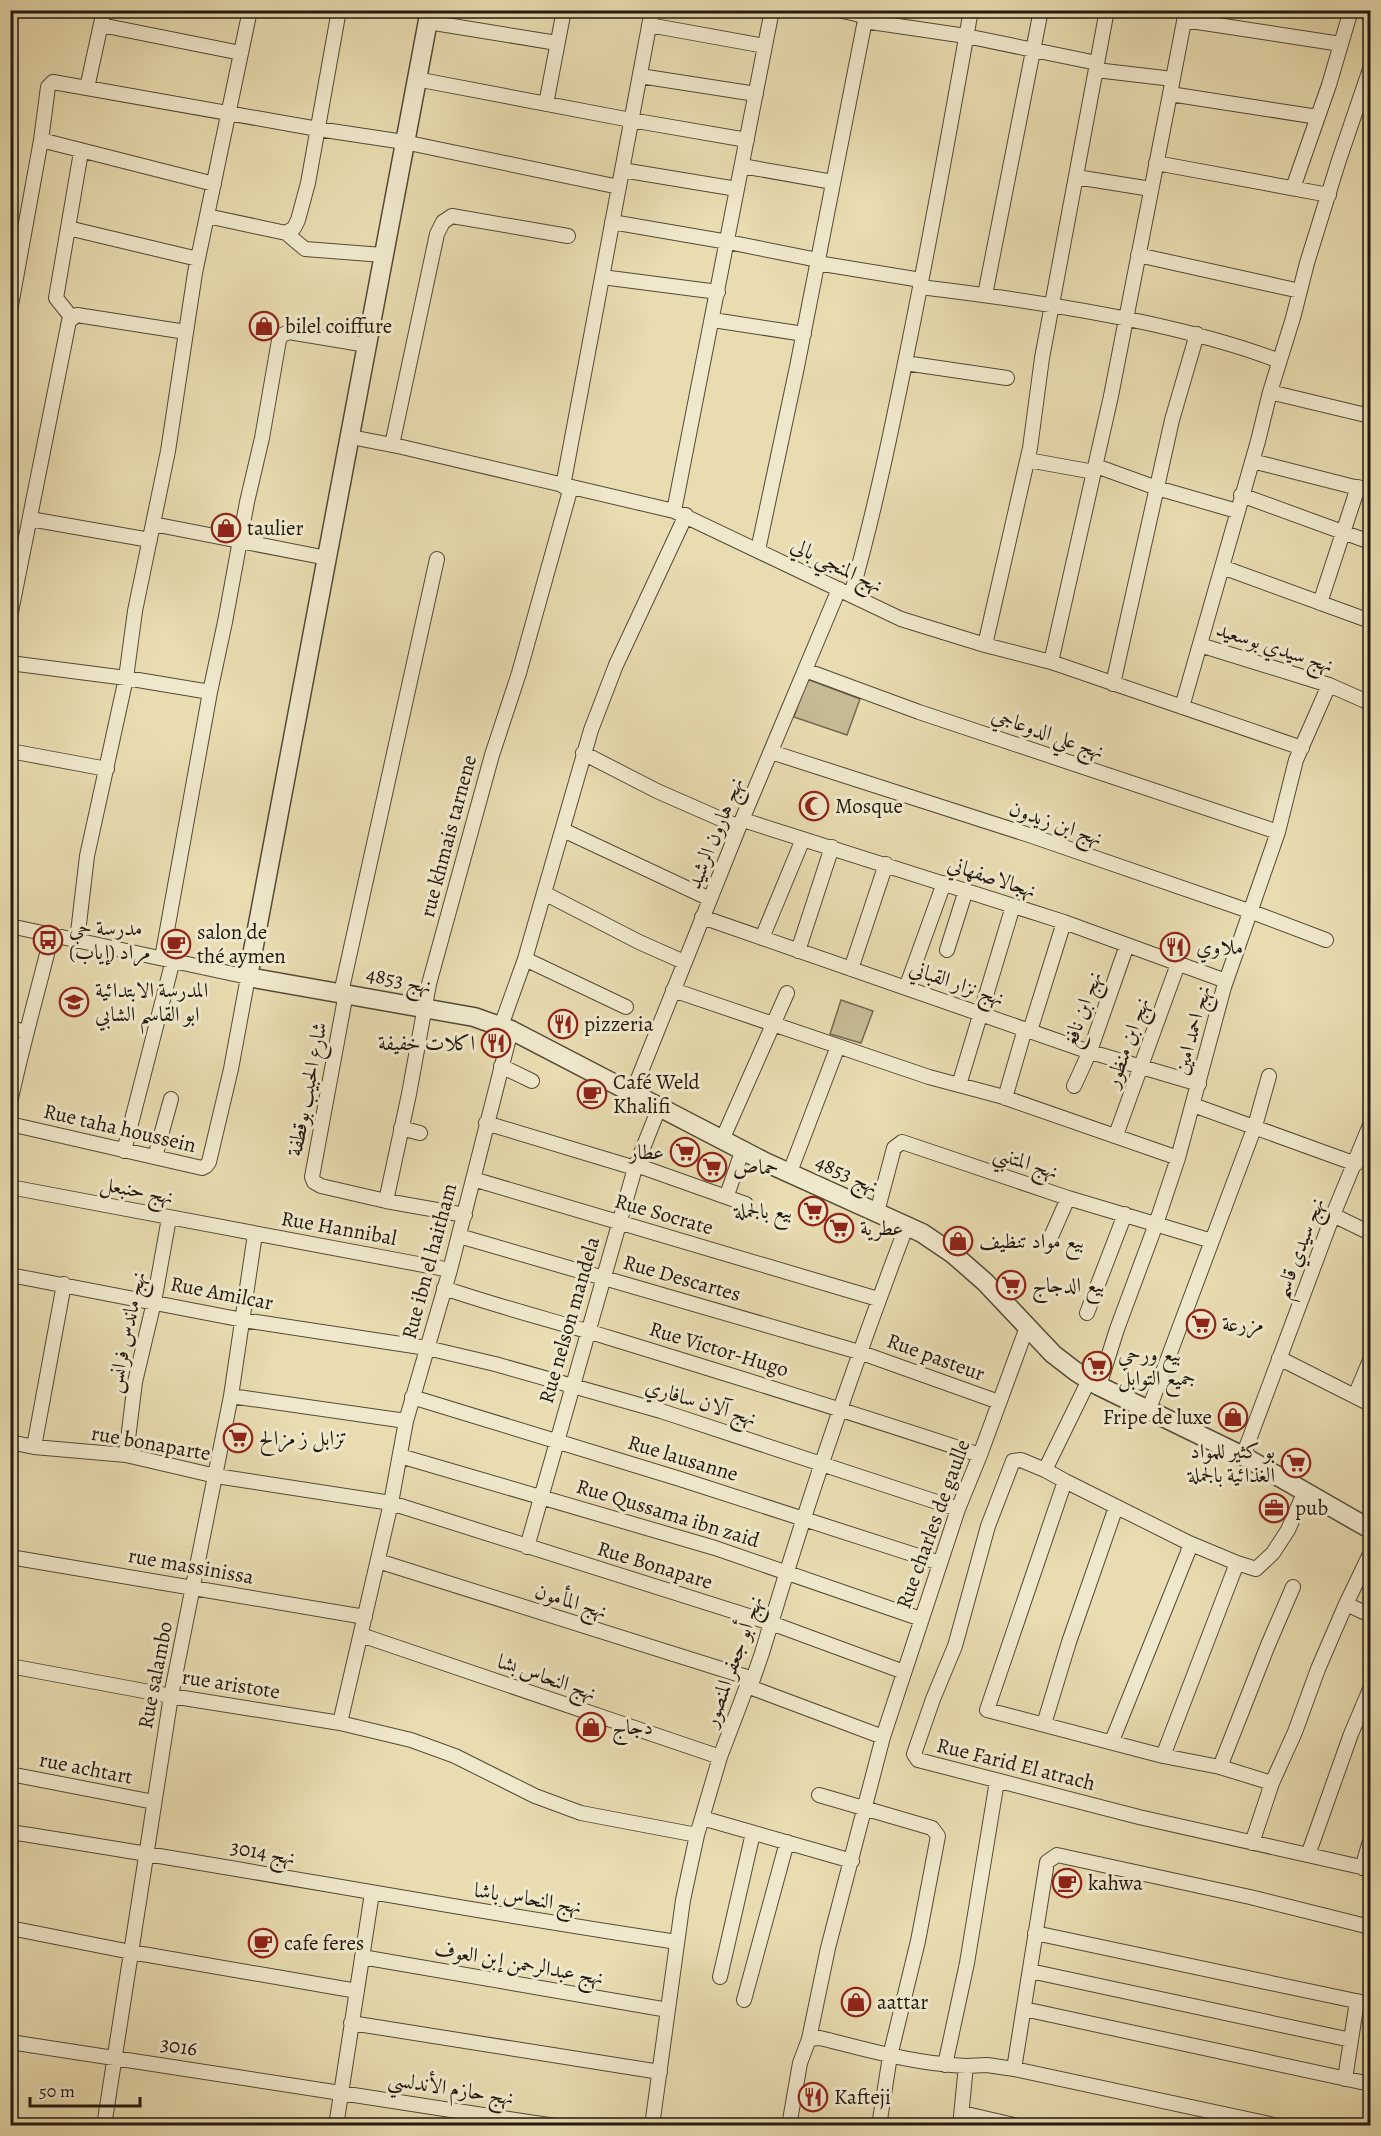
<svg xmlns="http://www.w3.org/2000/svg" width="1381" height="2136" font-family="Alegreya,Amiri,serif">
<rect width="100%" height="100%" fill="#e8dcb0"/>
<filter id="stains"><feTurbulence type="fractalNoise" baseFrequency=".00333" numOctaves="4"/><feColorMatrix values="0 0 0 0 .2 0 0 0 0 .09 0 0 0 0 .02 0 0 0 .5 -.17"/></filter>
<radialGradient id="worn" r=".72"><stop offset=".6" stop-color="#630" stop-opacity="0"/><stop offset="1" stop-color="#630" stop-opacity=".3"/></radialGradient>
<path fill="#c6bb95" stroke="#746a52" stroke-width="1.5" d="M807 679 860 699 847 735 794 717Z
M841 1000 873 1011 861 1043 830 1034Z"/>
<g fill="none" stroke-linecap="round" stroke-linejoin="round">
<g stroke="#534a37" stroke-width="16">
<path id="minor" d="M838 10 865 16
M1184 20 1341 44
M864 21 966 36 1097 63
M428 22 557 43
M101 25 241 53
M649 25 765 46
M1096 70 1173 79
M640 76 756 94
M416 79 631 120 747 140
M87 88 104 10
M1170 94 1186 11
M546 104 564 10
M41 140 214 184
M1156 163 1329 195
M742 166 833 182
M622 170 737 189
M1076 177 1151 189
M1293 188 1329 85 1351 10
M207 216 286 233 294 228 298 220 308 183 339 10
M612 222 728 242 818 260
M68 228 198 259
M286 233 305 249 383 255
M1138 255 1300 291
M817 263 921 280
M602 277 718 292
M920 287C996 296 1072 307 1147 323 1192 333 1236 344 1279 361
M985 295 1041 10
M10 311 41 140 48 87 53 82 318 129 404 142 619 187
M72 318 56 298 81 152
M713 320 804 334
M905 363 1007 378
M1270 392 1370 416
M351 437 402 447 674 511 901 619 985 645 1051 662 1302 748
M392 445 437 234 443 222 452 216 568 236
M1028 460 1094 472
M1252 461 1370 491
M1096 466 1157 488 1237 511
M563 486 652 10
M1241 495 1370 542
M674 511 772 10
M30 519 150 540
M153 524 327 558
M758 550 797 367 867 10
M1222 567 1370 621
M851 595C876 507 894 418 912 328 933 223 952 117 971 10
M1320 603 1358 487
M10 617 69 321 77 315 186 332
M985 645 1030 448 1042 358 1107 10
M1200 645 1329 685 1370 703
M1051 662 1111 396 1170 94 1318 117
M10 663 126 678 210 692
M805 670 919 712 1278 832
M1113 684 1172 420 1197 334
M1182 707 1258 441 1270 392 1293 318 1307 263 1339 160 1370 69
M10 751 107 769
M771 752 1032 836 1252 912 1326 940
M583 753 657 791 739 827
M743 820 1064 922 1226 981
M563 830 710 899
M544 893 639 942 684 962
M702 917 1084 1050 1199 1084
M10 926 248 977 231 1069 209 1162 206 1166 202 1168 10 1124
M762 938 803 839
M77 941 87 856 126 678 135 611 168 451 195 273 250 10
M947 950 966 890
M798 951 832 847
M162 958 210 692 225 622 247 502 262 438 279 340 282 335 289 332 367 345
M525 959 626 1007
M851 969 886 864
M906 988 944 883
M673 990 929 1077 1000 1096 1178 1158
M341 993 437 559
M346 993 312 1177 314 1182 321 1186 386 1201 465 1215
M501 1026 525 959 591 730 616 665 686 515
M10 1028 26 1032
M511 1030 450 1270 406 1421 391 1503 340 1723 411 1740 455 1756 535 1796 581 1813 697 1835
M1030 1031 1064 922
M501 1066 532 1081
M959 1085 1013 906
M1074 1086 1090 1051 1127 945
M632 1094 739 827 839 589
M1005 1098 1025 1029
M10 1103C22 1046 38 991 52 934
M1193 1105 1356 1164
M486 1123 635 1168
M401 1128 420 1133
M1116 1135 1178 964
M722 1140 787 993
M124 1151 173 960
M155 1157 171 1099
M636 1165 746 1204
M790 1172 838 1046
M473 1179 878 1299
M10 1187 450 1270
M727 1195 743 1149
M386 1201 409 1094 429 984 492 755 519 673 571 487
M877 1212 894 1148 902 1142 1068 1198 1212 1241
M1333 1215 1370 1233
M459 1236 859 1352 999 1402
M1050 1239 1068 1198
M10 1275 243 1320 427 1348 495 1364 661 1411 958 1509
M444 1288C499 1307 555 1321 610 1338 734 1376 857 1414 980 1455
M1087 1313 1125 1214
M1279 1358 1370 1404
M1089 1380 1045 1470 1021 1460 1013 1461 988 1526 955 1646 933 1699 914 1754 918 1760 1139 1817 1370 1869
M1099 1386 1117 1329 1156 1224 1178 1158 1224 987 1278 832 1296 760 1329 685
M231 1396 406 1421
M1355 1396 1370 1360
M412 1397 680 1479 940 1563
M1149 1409 1255 1126 1269 1076
M10 1442 34 1447 126 1455 216 1476 391 1503 771 1623 904 1672
M34 1447 64 1284
M126 1455 135 1382 154 1302 169 1218
M400 1456 715 1548 921 1619
M1243 1456 1333 1215 1370 1125
M1045 1470 1065 1481 987 1710 1163 1756 1220 1767 1272 1783
M1065 1481 1189 1543 1237 1563
M527 1547 635 1168 659 1108
M10 1557 365 1617
M378 1561 753 1679
M1346 1604 1370 1615
M361 1635 720 1757
M10 1666 171 1696 340 1723
M747 1686 883 1737
M1044 1724 1069 1642 1116 1507
M1112 1741 1188 1552 1189 1543
M1163 1756 1237 1563 1256 1569 1273 1553 1288 1530 1305 1491
M1220 1767 1268 1645 1293 1587
M10 1774 154 1802
M819 1795 932 1828 938 1836 918 1941 890 2056 879 2126
M702 1818 852 1861
M10 1832C233 1866 454 1909 677 1942
M1252 1843 1272 1783 1295 1732 1318 1669 1346 1604 1370 1554
M1308 1855 1351 1734 1370 1689
M1362 1868 1370 1841
M10 1928 131 1952 357 1991
M1035 1933 1370 2004
M362 1957 668 2010
M1030 1971 1351 2040
M720 1977 753 1833
M744 2000 787 1842
M1024 2009 1370 2084
M351 2023 660 2072
M809 2039 828 1948 883 1737 958 1509 980 1455 1027 1327
M10 2042 555 2126
M945 2065 967 1963 997 1781
M966 2066 987 2065 1014 2069 1279 2126
M1014 2069 1047 1862 1057 1855 1250 1897 1370 1927
M1345 2079 1357 2001
M962 2113 1018 2126
M104 2126 171 1696 231 1396 255 1234
M336 2126 372 1893
M652 2126 683 1900 697 1835 720 1757 747 1686 753 1679 762 1653C805 1509 853 1366 907 1225
M789 2126 800 2063 809 2039 820 2038C868 2050 916 2064 966 2066L960 2126"/>
</g>
<g stroke="#534a37" stroke-width="21">
<path id="tertiary" d="M430 10 248 977 474 1017 511 1030 765 1162 922 1233 953 1254 985 1282 1053 1354 1075 1371 1099 1386 1243 1456 1370 1529"/>
</g>
<use href="#minor" stroke="#f0e8cc" stroke-width="14"/>
<use href="#tertiary" stroke="#f0e8cc" stroke-width="18"/>
</g>
<defs>
<g id="shop-ring" transform="scale(1.5)"><circle r="9.5" fill="#f0e8cc" stroke="#8f2418" stroke-width="1.5"/><path d="M-5-2.5h2.3a2.7 3.5 0 0 1 5.4 0H5L5.5 6h-11ZM-1.5-2.5h3a1.5 2.3 0 0 0-3 0Z" fill="#8f2418"/></g>
<g id="mosque-ring" transform="scale(1.5)"><circle r="9.5" fill="#f0e8cc" stroke="#8f2418" stroke-width="1.5"/><path d="M3.5-4.9A6 6 0 1 0 3.5 4.9A5 5 0 1 1 3.5-4.9Z" fill="#8f2418"/></g>
<g id="bus-ring" transform="scale(1.5)"><circle r="9.5" fill="#f0e8cc" stroke="#8f2418" stroke-width="1.5"/><path d="M-5-6H5V4H4V6H2V4H-2V6H-4V4H-5ZM-3.5-4V0h7V-4ZM-3.5 1.2v1.5H-2V1.2ZM2 1.2v1.5H3.5V1.2Z" fill="#8f2418"/></g>
<g id="cafe-ring" transform="scale(1.5)"><circle r="9.5" fill="#f0e8cc" stroke="#8f2418" stroke-width="1.5"/><path d="M-5.5-4.5H6V0H3Q3 3.5 0 3.5H-2.5Q-5.5 3.5-5.5 0ZM3-3.2v2h1.7v-2ZM-6 4.5H4V6H-6Z" fill="#8f2418"/></g>
<g id="restaurant-ring" transform="scale(1.5)"><circle r="9.5" fill="#f0e8cc" stroke="#8f2418" stroke-width="1.5"/><path d="M-5-6h1v4h1v-4h1v4h1v-4h1v5L-1.5 .5V6h-2V.5L-5-1ZM5-6V6H3V1.5H1.5Q1.5-4 5-6Z" fill="#8f2418"/></g>
<g id="school-ring" transform="scale(1.5)"><circle r="9.5" fill="#f0e8cc" stroke="#8f2418" stroke-width="1.5"/><path d="M0-5L7-2L0 1L-7-2ZM-4 1L0 2.5L4 1V4Q0 6-4 4Z" fill="#8f2418"/></g>
<g id="supermarket-ring" transform="scale(1.5)"><circle r="9.5" fill="#f0e8cc" stroke="#8f2418" stroke-width="1.5"/><path d="M-6-5.5h2.5l.6 2H6L4.5 2H-2.5L-4.4-4H-6ZM-1.5 3.2a1.3 1.3 0 1 0 .1 0ZM3 3.2a1.3 1.3 0 1 0 .1 0Z" fill="#8f2418"/></g>
<g id="office-ring" transform="scale(1.5)"><circle r="9.5" fill="#f0e8cc" stroke="#8f2418" stroke-width="1.5"/><path d="M-6-3h4V-5.5h4V-3h4V5H-6ZM-1-4.5V-3h2v-1.5ZM-6 0V1H6V0Z" fill="#8f2418"/></g>
</defs>
<g fill-rule="evenodd">
<use href="#shop-ring" x="264" y="326"/>
<use href="#shop-ring" x="226" y="528"/>
<use href="#mosque-ring" x="814" y="806"/>
<use href="#bus-ring" x="48" y="940"/>
<use href="#cafe-ring" x="176" y="944"/>
<use href="#restaurant-ring" x="1175" y="947"/>
<use href="#school-ring" x="74" y="1002"/>
<use href="#restaurant-ring" x="563" y="1024"/>
<use href="#restaurant-ring" x="496" y="1043"/>
<use href="#cafe-ring" x="592" y="1094"/>
<use href="#supermarket-ring" x="685" y="1152"/>
<use href="#supermarket-ring" x="712" y="1167"/>
<use href="#supermarket-ring" x="813" y="1211"/>
<use href="#supermarket-ring" x="839" y="1228"/>
<use href="#shop-ring" x="958" y="1241"/>
<use href="#supermarket-ring" x="1011" y="1285"/>
<use href="#supermarket-ring" x="1201" y="1324"/>
<use href="#supermarket-ring" x="1097" y="1366"/>
<use href="#shop-ring" x="1233" y="1417"/>
<use href="#supermarket-ring" x="238" y="1438"/>
<use href="#supermarket-ring" x="1296" y="1463"/>
<use href="#office-ring" x="1274" y="1508"/>
<use href="#shop-ring" x="591" y="1727"/>
<use href="#cafe-ring" x="1067" y="1883"/>
<use href="#cafe-ring" x="263" y="1943"/>
<use href="#shop-ring" x="856" y="2002"/>
<use href="#restaurant-ring" x="813" y="2097"/>
</g>
<g text-anchor="middle" stroke-width="6" stroke-linejoin="round" paint-order="stroke">
<g font-size="21" fill="#21190f" stroke="#f0e8cc" text-anchor="start">
<text x="285" y="333">bilel coiffure</text>
<text x="247" y="535">taulier</text>
<text x="835" y="813">Mosque</text>
<text x="69" y="935">مدرسة حي<tspan x="69" dy="24">مراد (إياب)</tspan></text>
<text x="197" y="939">salon de<tspan x="197" dy="24">thé aymen</tspan></text>
<text x="1196" y="954">ملاوي</text>
<text x="95" y="997">المدرسة الابتدائية<tspan x="95" dy="24">ابو القاسم الشابي</tspan></text>
<text x="584" y="1031">pizzeria</text>
<text x="475" y="1050" text-anchor="end">اكلات خفيفة</text>
<text x="613" y="1089">Café Weld<tspan x="613" dy="24">Khalifi</tspan></text>
<text x="664" y="1159" text-anchor="end">عطار</text>
<text x="733" y="1174">حماص</text>
<text x="792" y="1218" text-anchor="end">بيع بالجملة</text>
<text x="860" y="1235">عطرية</text>
<text x="979" y="1248">بيع مواد تنظيف</text>
<text x="1032" y="1292">بيع الدجاج</text>
<text x="1222" y="1331">مزرعة</text>
<text x="1118" y="1361">بيع ورحي<tspan x="1118" dy="24">جميع التوابل</tspan></text>
<text x="1212" y="1424" text-anchor="end">Fripe de luxe</text>
<text x="259" y="1445">تزابل ز مزالح</text>
<text x="1275" y="1458" text-anchor="end">بو كثير للمواد<tspan x="1275" dy="24">الغذائية بالجملة</tspan></text>
<text x="1295" y="1515">pub</text>
<text x="612" y="1734">دجاج</text>
<text x="1088" y="1890">kahwa</text>
<text x="284" y="1950">cafe feres</text>
<text x="877" y="2009">aattar</text>
<text x="834" y="2104">Kafteji</text>
</g>
<g font-size="21" fill="#21190f" stroke="#f0e8cc">
<text transform="translate(837 565) rotate(26)" y="7">نهج المنجي بالي</text>
<text transform="translate(1275 647) rotate(18)" y="7">نهج سيدي بوسعيد</text>
<text transform="translate(1048 733) rotate(19)" y="7">نهج علي الدوعاجي</text>
<text transform="translate(1056 823) rotate(19)" y="7">نهج ابن زيدون</text>
<text transform="translate(715 833) rotate(-68)" y="7">نهج هارون الرشيد</text>
<text transform="translate(448 836) rotate(-75)" y="7">rue khmais tarnene</text>
<text transform="translate(992 877) rotate(18)" y="7">نهجالاصفهاني</text>
<text transform="translate(399 980) rotate(11)" y="7">نهج 4853</text>
<text transform="translate(957 983) rotate(19)" y="7">نهج نزار القباني</text>
<text transform="translate(1082 1009) rotate(-70)" y="7">نهج ابن نافغ</text>
<text transform="translate(1192 1030) rotate(-75)" y="7">نهج احمد امين</text>
<text transform="translate(1127 1042) rotate(-70)" y="7">نهج ابن منظور</text>
<text transform="translate(307 1089) rotate(-79)" y="7">شارع الحبيب بوقطفة</text>
<text transform="translate(120 1128) rotate(13)" y="7">Rue taha houssein</text>
<text transform="translate(1026 1162) rotate(18)" y="7">نهج المتنبي</text>
<text transform="translate(847 1174) rotate(24)" y="7">نهج 4853</text>
<text transform="translate(137 1190) rotate(11)" y="7">نهج حنبعل</text>
<text transform="translate(664 1214) rotate(16)" y="7">Rue Socrate</text>
<text transform="translate(339 1228) rotate(10)" y="7">Rue Hannibal</text>
<text transform="translate(1299 1248) rotate(-69)" y="7">نهج سيدي قاسم</text>
<text transform="translate(429 1261) rotate(-75)" y="7">Rue ibn el haitham</text>
<text transform="translate(682 1278) rotate(16)" y="7">Rue Descartes</text>
<text transform="translate(222 1293) rotate(11)" y="7">Rue Amilcar</text>
<text transform="translate(569 1320) rotate(-74)" y="7">Rue nelson mandela</text>
<text transform="translate(126 1332) rotate(-78)" y="7">نهج ماندس فرانس</text>
<text transform="translate(719 1349) rotate(17)" y="7">Rue Victor-Hugo</text>
<text transform="translate(936 1357) rotate(20)" y="7">Rue pasteur</text>
<text transform="translate(701 1402) rotate(17)" y="7">نهج آلان سافاري</text>
<text transform="translate(151 1443) rotate(10)" y="7">rue bonaparte</text>
<text transform="translate(683 1458) rotate(17)" y="7">Rue lausanne</text>
<text transform="translate(668 1513) rotate(17)" y="7">Rue Qussama ibn zaid</text>
<text transform="translate(933 1524) rotate(-70)" y="7">Rue charles de gaulle</text>
<text transform="translate(655 1565) rotate(17)" y="7">Rue Bonapare</text>
<text transform="translate(191 1566) rotate(10)" y="7">rue massinissa</text>
<text transform="translate(571 1601) rotate(17)" y="7">نهج المأمون</text>
<text transform="translate(733 1661) rotate(-70)" y="7">نهج أبو جعفر المنصور</text>
<text transform="translate(155 1675) rotate(-79)" y="7">Rue salambo</text>
<text transform="translate(547 1677) rotate(19)" y="7">نهج النحاس بشا</text>
<text transform="translate(231 1684) rotate(9)" y="7">rue aristote</text>
<text transform="translate(1016 1764) rotate(14)" y="7">Rue Farid El atrach</text>
<text transform="translate(86 1768) rotate(11)" y="7">rue achtart</text>
<text transform="translate(263 1852) rotate(10)" y="7">نهج 3014</text>
<text transform="translate(528 1898) rotate(9)" y="7">نهج النحاس باشا</text>
<text transform="translate(519 1963) rotate(10)" y="7">نهج عبدالرحمن إبن العوف</text>
<text transform="translate(179 2046) rotate(9)" y="7">3016</text>
<text transform="translate(451 2088) rotate(9)" y="7">نهج حازم الأندلسي</text>
</g>
</g>
<rect width="1381" height="2136" fill="none" stroke="#e8dcb0" stroke-width="36"/>
<rect x="12" y="12" width="1357" height="2112" fill="none" stroke="#21190f" stroke-width="3"/>
<rect x="18" y="18" width="1345" height="2100" fill="none" stroke="#21190f" stroke-width="1.5"/>
<path d="M30 2097v9h110v-9" fill="none" stroke="#21190f" stroke-width="3"/>
<text x="39" y="2097" font-size="18" fill="#21190f" stroke="#f0e8cc" stroke-width="4.5" paint-order="stroke">50 m</text>
<rect width="100%" height="100%" filter="url(#stains)"/>
<rect width="100%" height="100%" fill="url(#worn)"/>
</svg>
